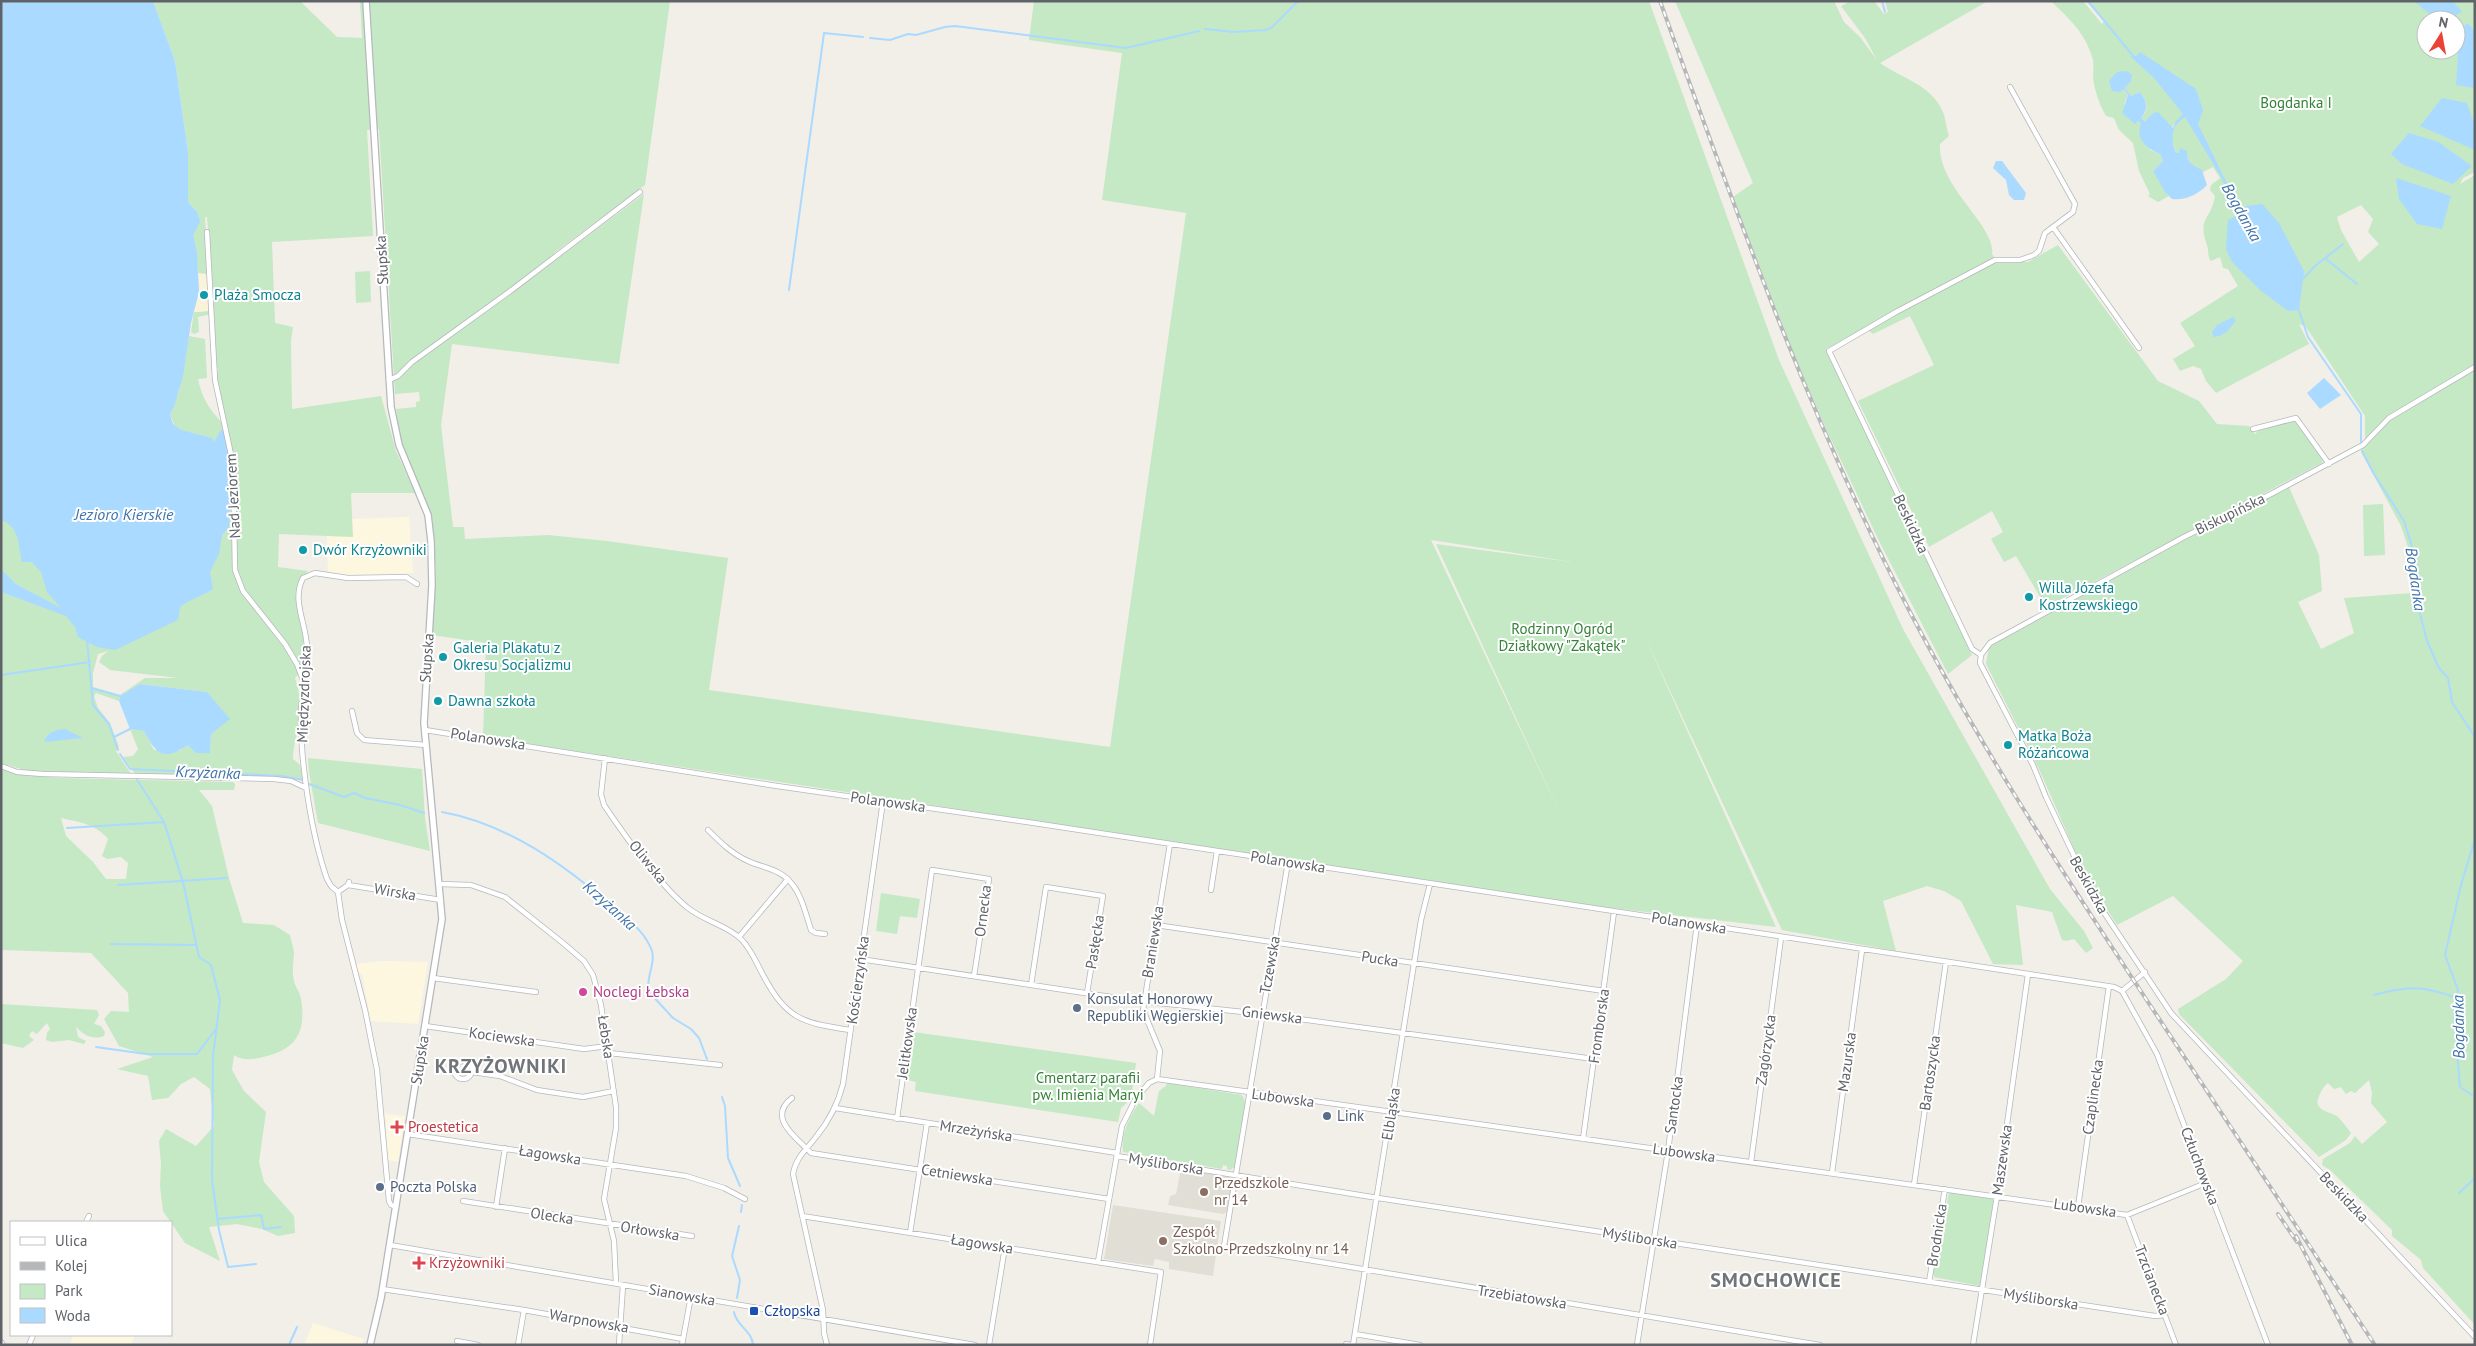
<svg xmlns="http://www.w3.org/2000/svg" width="2476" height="1346" font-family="'PT Sans',sans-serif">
<rect width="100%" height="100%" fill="#f1efe8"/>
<path fill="#fef7e0" d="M409 517 413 573 352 576 328 573 327 536 352 537V519Z
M383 961 428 962 418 1024 371 1021 362 974 358 973 356 964Z
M385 1114 405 1116 398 1162 388 1160Z
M313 1323 364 1339 362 1345H304Z
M74 1335H135L131 1345H69Z"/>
<path fill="#e1ded6" d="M1181 1169 1229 1177 1227 1189 1231 1190 1227 1212 1223 1214 1168 1205 1170 1196 1176 1194Z
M1113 1205 1221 1221 1213 1276 1169 1269V1262L1155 1259 1153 1266 1104 1259Z"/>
<path fill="#c5e8c5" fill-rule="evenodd" d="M153 1H300L337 37 362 38 360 1H670L645 185 554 253 558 258 644 194 619 364 452 344 441 425 453 527H464L465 539 548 535 607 541 728 558 709 690 1110 747 1186 213 1102 200 1122 53 1029 40 1034 1H1649L1779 360 1903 629 2050 889 2084 931 2093 948 2086 953 2074 939 2066 941 2062 940 2052 912 2016 905 2023 965 1993 964 1961 901 1944 891 1927 886 1883 901 1896 951 1782 930 1643 633 1776 927 1603 907 483 737 486 643 432 635 436 571 432 517 400 439 396 409 416 407V402L420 401 419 392 395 394 379 129 367 130 373 236 272 242 275 323 293 327 291 341 292 409 381 396 396 451 415 493H351L353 537 279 534 278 567 308 571 302 578 296 594 303 624 304 668 295 678C300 693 302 709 299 724 297 736 293 746 293 759L300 765 303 780 220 775H136L123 757 133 756 138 749 130 729 144 731 154 750 179 751 188 745 210 752 211 734 207 692 141 684 120 696 119 701 96 693 94 696 98 708 110 723 119 747 116 751 131 774 28 771 1 763V592L66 615 62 609 16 584 1 570V453L175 427 170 414 179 391 189 336 205 339 207 378 198 379C202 399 210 410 224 425L215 372H218V368H215L213 295 220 292V290L213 292 207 217H205L211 314 198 317 199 332 194 334 191 332 194 312 209 311 207 274 198 273V266L177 248 199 222 198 213 188 202V152L175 61ZM1431 540 1572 562 1436 544 1562 818ZM108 651 102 656 99 662 110 670 178 678H145L120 695 93 687V673L98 654Z
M1675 1H1834L1844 22 1860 37 1877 60 1865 38 1841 6 1851 1H1874L1884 14 1888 12 1885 1H1988L1880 63C1901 78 1931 85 1942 110 1946 118 1946 128 1949 136L1940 144C1937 187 1996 225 1992 254L1997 262H2028L2058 245 2158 381 2199 401 2217 424 2249 426 2255 434 2258 431 2294 420 2323 458 2322 463 2046 607 2016 556 2004 562 1991 539 2003 532 1992 511 1929 547 1858 401 1934 365 1910 316 1873 334 1865 328 1826 349 1972 655 1948 674 1880 543 1828 433 1796 360 1733 197 1753 183Z
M2051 1H2083L2102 24 2104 21 2086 1H2475V172L2463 178 2460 184 2475 175V1325L2423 1268 2421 1260 2392 1236V1230L2330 1170 2322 1165 2323 1159 2350 1143 2355 1136 2362 1144 2387 1122 2371 1103 2372 1093 2369 1080 2355 1093 2351 1091 2346 1094 2341 1087 2334 1089 2328 1083C2323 1087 2322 1090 2319 1096 2312 1111 2330 1111 2338 1117 2343 1122 2347 1128 2351 1133L2346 1140 2319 1157 2179 1014 2178 1009 2226 979 2243 961 2173 896 2117 925 2086 876 2039 769 1986 664 1989 647 2187 539 2289 487 2319 555 2322 591 2298 602 2321 649 2354 633 2344 598 2412 593V559L2401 526 2361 452 2365 439V416L2306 327 2299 324 2309 344 2216 393 2206 381 2201 369 2193 366 2180 371 2173 359 2195 346 2180 323 2238 286 2228 269 2223 268 2220 257 2211 261C2207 256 2209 251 2207 245 2197 218 2211 220 2215 196L2210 190 2211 185 2220 178 2213 167 2203 172 2192 166 2187 157 2176 153 2171 136 2178 121 2171 128 2158 113H2153L2145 121 2141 118C2150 109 2147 102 2140 92L2131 96 2125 88 2131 80 2124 89 2128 95 2124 104 2141 124 2150 150 2160 154 2163 161 2153 171 2169 196 2158 202 2148 196 2150 194 2139 171 2133 143 2119 130 2114 118 2106 116C2099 104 2094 89 2093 76 2093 71 2094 65 2093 60 2085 32 2071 21 2051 1ZM2426 20H2456V50H2426ZM2361 205 2373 219 2368 232 2379 244 2359 262 2341 230 2337 217Z
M370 271 371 302 356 303 355 272Z
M2383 504 2385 555 2364 556 2363 505Z
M308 758 422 769 425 818 430 851 318 823 309 772Z
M1 768 17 774 58 778 233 782 235 784 234 790H199L212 806 229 878 243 923 274 925 290 935C291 941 294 948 294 954 293 964 292 971 294 981 295 987 300 992 301 999 306 1030 298 1048 267 1056 256 1059 244 1062 234 1055L232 1070 244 1091 266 1112 259 1162 264 1182 294 1216 295 1233 278 1236 262 1229 237 1224 209 1227 220 1261 185 1243 163 1211 160 1186 161 1163 159 1141 166 1129 196 1146 214 1126 210 1089 194 1077 181 1084 168 1098 152 1100 148 1076 117 1069 153 1057 119 1046 104 1019 111 1011 129 1012 128 993 91 953 1 950ZM61 818C79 822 96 824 108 839L102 856 107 859 121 857 128 863 126 879H106L93 862 66 836Z
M881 893 920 899 917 918 891 915 900 916 897 934 876 931Z
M1 1004 97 1010 99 1015 94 1024 101 1026 105 1032 104 1036C92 1040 85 1036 76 1027L78 1037 86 1041 84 1044 69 1040 52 1042 46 1040 47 1033 50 1029 47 1023 37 1034 32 1031 29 1036 34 1040 23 1048 1 1043Z
M913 1032 1136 1063 1131 1099 1121 1108 1118 1122 915 1091 916 1082 907 1080Z
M1167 1083 1242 1095C1252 1109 1237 1149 1235 1167L1230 1170 1227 1169V1166L1223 1165 1222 1169 1123 1152C1120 1136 1130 1115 1139 1103L1154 1116 1159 1091 1166 1086Z
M1949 1192 1994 1199 1980 1286 1934 1277 1933 1272Z"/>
<path fill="#fbf3d9" d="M198 273 208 275 209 311 194 312 200 286Z"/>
<path fill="#aadaff" d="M1 1H153L175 61 188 152V202L198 213 200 222 193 235 197 253 199 292 191 323 183 376 174 407 170 414 173 424 181 430 212 438 214 442 221 430H224L232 477 227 490 230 503 229 527 222 535 219 554 210 572 213 589C205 595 183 602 180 608 179 611 179 616 178 620L115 650 97 647 78 637 75 627 66 616 1 592 2 570 16 584 61 608 47 592 41 572 32 562H22C18 544 20 527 1 520Z
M2414 1H2453L2462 12C2437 25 2434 17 2414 1Z
M2468 23 2475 32V88L2456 85 2458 56 2456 33Z
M2140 52 2196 89 2203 110 2198 124 2240 210H2245L2246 206 2262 204 2279 223 2304 271 2299 310 2288 311 2261 291 2232 262 2226 249 2228 220 2237 216V212L2227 189 2222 191 2221 189 2225 186 2221 177 2185 117C2171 126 2170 139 2176 153H2179L2180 148 2187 151C2186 162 2193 166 2202 170L2207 185C2199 194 2184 201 2172 199L2165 192 2153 171 2163 161 2160 154C2147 149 2135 139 2141 124L2138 121 2135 124 2122 113 2128 95 2124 89 2120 92 2112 91 2109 81 2117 72 2127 71 2132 75 2131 81 2125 88 2131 96 2140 92C2147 102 2149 108 2141 118L2145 121 2153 113 2158 112 2173 128 2176 121 2183 114 2154 78 2130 56H2136Z
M2442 98 2467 103 2475 126V150L2420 126Z
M2409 133 2438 142 2472 166 2453 184 2402 164 2391 154Z
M1996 161H2002L2026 193 2024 200H2014L2009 195 2006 180 1993 168Z
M2396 178 2451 196 2442 229 2417 224 2399 199Z
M2233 317 2236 320C2230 329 2225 336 2214 337L2212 332 2217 325Z
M2324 378 2341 395 2320 409 2307 393Z
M140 684 207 692 230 719 211 734 210 753H196L188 745C163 762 156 754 144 731L130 729 119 701 120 696Z
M65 729 83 738 44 742C48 732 54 730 65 729Z"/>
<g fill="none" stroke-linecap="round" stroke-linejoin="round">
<path stroke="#aadaff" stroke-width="2" d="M1882 1 1885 12
M2088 1 2134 57
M1205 29 1234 32 1265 30 1271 28 1298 1
M870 38 890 40 908 34 916 35 945 27 955 26 1126 48 1199 31
M2326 259 2357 284
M2303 279 2315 266 2343 244
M789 290 824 33 863 37
M2298 308 2308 337 2361 414V442
M2362 451 2374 474 2404 521 2415 556 2416 598 2427 641 2439 668 2448 678 2452 702 2475 737
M87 640 93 705 109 724 118 750
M1 675 90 662
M91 688 120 696
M114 737 130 729
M120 754 130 769 282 776 303 780
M136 778 164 822 183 882 199 957 211 965 220 1000 213 1056 212 1180 219 1230 228 1267 256 1264
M309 784 344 797 354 793 365 798 400 805 424 813
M442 812C508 824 565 865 614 908 629 921 645 931 652 951 656 964 645 978 649 992L673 1018 691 1029 699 1038 707 1059
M67 828 164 822
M118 885 227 878
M111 944 196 945
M2374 995C2408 985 2424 986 2457 998
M96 1047 146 1054H197L216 1029
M2472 1095 2460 1087 2454 1016 2458 990 2445 955 2461 885 2475 839
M722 1097 725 1106 728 1158 740 1186
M2474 1098H2475
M2459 1193 2475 1178
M741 1212 742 1205
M217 1219 261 1215 264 1229 281 1227
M737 1298 740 1280 732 1256 739 1226
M734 1312C736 1326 752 1330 753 1345
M289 1345 297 1327"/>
<g stroke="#b5b8bc" stroke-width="6">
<path id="minor" d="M2010 87 2075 204 2073 212 2053 227
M207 232 215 380 233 464 235 570 243 591 285 644 297 664 303 680
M2475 367 2389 418 2363 445 2271 494 2184 537 1990 643 1981 655 1980 663 2033 765 2046 797 2086 881 2101 908 2171 1013 2475 1337
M389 380 398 376 412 362 513 289 640 192
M2253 429 2296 418 2329 464
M1981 655 1972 649 1829 351 1896 312 1995 260H2020L2034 255 2039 251 2045 233 2053 227 2139 348
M352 711 357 733 364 740 426 745
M425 730 777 786 1027 822 2114 987 2122 991
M605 758 601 794 604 805C625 836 659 885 688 908 704 921 727 925 741 939 751 949 756 962 763 975 787 1020 803 1023 850 1030
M1 766 17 772 43 774 274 779 291 781 306 788
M708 830C720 842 732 854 748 861 763 868 781 869 792 884 802 896 806 915 811 930L816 933 825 934
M1288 862 1224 1246 1820 1345
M349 882 348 885 338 892 331 886 327 879C311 833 300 761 301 713 302 691 307 670 307 649 307 624 291 601 303 578L315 573 348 578 406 577 417 584
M440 884 471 885 505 897 563 943 584 961 593 975 601 1005 616 1107V1128L604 1199 614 1241 616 1283
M348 885 441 900
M1211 890 1217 851
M338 892 342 920 365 1010 377 1070 389 1201 391 1205 396 1207
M1156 925 1604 991
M739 937 788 879
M860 959 1131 1000 1262 1014 1594 1059
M433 978 536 992
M1031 985 1046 887 1103 896 1087 993
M2122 991 2157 1054 2268 1345
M2122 991 2145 972
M425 1026 584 1049 608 1046
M609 1053 720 1065
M454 1070a9 9 0 1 1 18 0a9 9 0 1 1-18 0Z
M472 1072 500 1076 537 1090 583 1097 614 1091
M1157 1079 2127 1215 2206 1183
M792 1098C766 1118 797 1138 811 1153L1109 1199
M835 1108 1117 1153
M897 1119 932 870 989 879 974 976
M408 1134 686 1176 724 1188 745 1199
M1583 1139 1614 912
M1117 1156 1378 1198 2155 1316 2165 1315
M1751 1162 1781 938
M1832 1173 1862 950
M1914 1185 1946 962
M463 1201 692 1236
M496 1207 505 1148
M2078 1207 2109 986
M2127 1215 2176 1345
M802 1216 1161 1272 1150 1345
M86 1222 89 1216
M910 1233 927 1123
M390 1245 975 1345
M1098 1262 1122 1126 1136 1098 1149 1083 1157 1079 1160 1051 1143 1010 1170 844
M1929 1282 1945 1189
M382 1289 524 1310 683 1339
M1355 1334 1420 1345
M457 1341 478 1345
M1 1342 3 1345
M1346 1344 1351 1345
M29 1345 33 1335
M518 1345 524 1310
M619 1345 623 1285
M682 1345 691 1296
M827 1345 824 1333 823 1310 793 1174C796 1157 806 1150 816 1137 829 1121 838 1104 843 1084L883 801
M989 1345 1005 1247
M1353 1345 1421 920 1430 884
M1637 1345 1668 1151 1697 924
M1973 1345 1997 1196 2028 974"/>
</g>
<g stroke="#b5b8bc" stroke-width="8">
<path id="tertiary" d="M366 1 391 407 399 445 428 515 431 541 432 585 424 723 442 919 381 1298 370 1345"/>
</g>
<use href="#minor" stroke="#fff" stroke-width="4.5"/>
<use href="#tertiary" stroke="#fff" stroke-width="5.5"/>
<g stroke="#b6b7b8" stroke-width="4">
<path id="rail" d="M1660 1C1735 209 1808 416 1910 612 1980 746 2063 873 2146 999 2222 1114 2299 1229 2375 1345
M2278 1214 2297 1242
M2296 1236 2352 1345"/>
</g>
<use href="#rail" stroke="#fff" stroke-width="2" stroke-dasharray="5.5" stroke-linecap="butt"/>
</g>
<g fill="#0f9aa8" stroke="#fff" stroke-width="2">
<circle cx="204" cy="295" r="5"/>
<circle cx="303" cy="550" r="5"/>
<circle cx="2029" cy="597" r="5"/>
<circle cx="443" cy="657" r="5"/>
<circle cx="438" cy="701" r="5"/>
<circle cx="2008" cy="745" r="5"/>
</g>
<circle fill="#d1479c" stroke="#fff" stroke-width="2" cx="583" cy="992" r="5"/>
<g fill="#5c6f8a" stroke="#fff" stroke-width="2">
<circle cx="1077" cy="1008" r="5"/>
<circle cx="1327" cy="1116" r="5"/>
<circle cx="380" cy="1187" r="5"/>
</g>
<g fill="#e0444e" stroke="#fff" stroke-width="2">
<path d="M394.5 1119.5h5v5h5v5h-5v5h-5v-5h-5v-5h5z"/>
<path d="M416.5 1255.5h5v5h5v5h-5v5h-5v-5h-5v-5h5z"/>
</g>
<g fill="#8d6e63" stroke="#fff" stroke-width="2">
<circle cx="1204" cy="1192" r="5"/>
<circle cx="1163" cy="1241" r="5"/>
</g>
<rect fill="#1a4fb4" stroke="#fff" stroke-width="2" x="749" y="1306" width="10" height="10" rx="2.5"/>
<g text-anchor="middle" stroke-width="4" stroke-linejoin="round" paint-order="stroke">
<g font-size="15" fill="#348238" stroke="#fff">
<text x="2296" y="108">Bogdanka I</text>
<text x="1562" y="634">Rodzinny Ogród<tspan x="1562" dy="17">Działkowy "Zakątek"</tspan></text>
<text x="1088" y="1083">Cmentarz parafii<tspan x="1088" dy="17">pw. Imienia Maryi</tspan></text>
</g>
<g font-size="15" fill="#5f6368" stroke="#fff">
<text transform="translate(382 260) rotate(-93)" y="5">Słupska</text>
<text transform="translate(233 496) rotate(-93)" y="5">Nad Jeziorem</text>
<text transform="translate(2230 514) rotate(-26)" y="5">Biskupińska</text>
<text transform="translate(1911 524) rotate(65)" y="5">Beskidzka</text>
<text transform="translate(427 658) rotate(-86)" y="5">Słupska</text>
<text transform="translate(304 694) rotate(-88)" y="5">Międzyzdrojska</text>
<text transform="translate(488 739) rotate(9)" y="5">Polanowska</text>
<text transform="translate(888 802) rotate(8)" y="5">Polanowska</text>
<text transform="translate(648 862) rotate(51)" y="5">Oliwska</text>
<text transform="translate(1288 862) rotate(9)" y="5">Polanowska</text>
<text transform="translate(2089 885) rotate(61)" y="5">Beskidzka</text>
<text transform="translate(395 892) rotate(10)" y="5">Wirska</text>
<text transform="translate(983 911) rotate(-83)" y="5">Ornecka</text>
<text transform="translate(1689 923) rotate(9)" y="5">Polanowska</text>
<text transform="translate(1095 942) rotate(-81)" y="5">Pasłęcka</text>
<text transform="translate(1153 942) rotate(-81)" y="5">Braniewska</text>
<text transform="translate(1380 959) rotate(9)" y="5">Pucka</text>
<text transform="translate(1270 965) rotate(-80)" y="5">Tczewska</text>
<text transform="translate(858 980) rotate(-82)" y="5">Kościerzyńska</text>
<text transform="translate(1272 1015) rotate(7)" y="5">Gniewska</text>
<text transform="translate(1599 1026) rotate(-82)" y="5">Fromborska</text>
<text transform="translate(502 1037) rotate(8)" y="5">Kociewska</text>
<text transform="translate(606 1037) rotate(81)" y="5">Łebska</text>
<text transform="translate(907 1043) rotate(-82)" y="5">Jelitkowska</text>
<text transform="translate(1766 1050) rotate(-82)" y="5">Zagórzycka</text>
<text transform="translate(420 1060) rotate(-81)" y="5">Słupska</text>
<text transform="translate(1847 1062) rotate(-82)" y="5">Mazurska</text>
<text transform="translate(1930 1073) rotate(-82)" y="5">Bartoszycka</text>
<text transform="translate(2093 1097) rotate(-82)" y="5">Czaplinecka</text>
<text transform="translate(1283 1098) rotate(8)" y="5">Lubowska</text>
<text transform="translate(1674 1105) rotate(-82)" y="5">Santocka</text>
<text transform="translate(1391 1114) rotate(-81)" y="5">Elbląska</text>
<text transform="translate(976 1131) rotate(9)" y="5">Mrzeżyńska</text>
<text transform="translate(1684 1153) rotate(8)" y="5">Lubowska</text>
<text transform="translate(550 1155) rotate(9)" y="5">Łagowska</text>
<text transform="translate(2002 1160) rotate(-82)" y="5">Maszewska</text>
<text transform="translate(1166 1164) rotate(9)" y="5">Myśliborska</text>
<text transform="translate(2200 1166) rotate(69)" y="5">Człuchowska</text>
<text transform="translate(957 1175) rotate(9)" y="5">Cetniewska</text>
<text transform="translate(2344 1197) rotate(46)" y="5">Beskidzka</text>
<text transform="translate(2085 1208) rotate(8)" y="5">Lubowska</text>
<text transform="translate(552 1216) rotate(9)" y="5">Olecka</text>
<text transform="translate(650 1231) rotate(9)" y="5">Orłowska</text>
<text transform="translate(1937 1235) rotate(-81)" y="5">Brodnicka</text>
<text transform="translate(1640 1238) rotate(9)" y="5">Myśliborska</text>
<text transform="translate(982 1244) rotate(9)" y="5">Łagowska</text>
<text transform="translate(2152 1280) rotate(69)" y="5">Trzcianecka</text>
<text transform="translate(682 1295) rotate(10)" y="5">Sianowska</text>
<text transform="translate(1522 1297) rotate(9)" y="5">Trzebiatowska</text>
<text transform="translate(2041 1299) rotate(9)" y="5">Myśliborska</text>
<text transform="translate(589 1321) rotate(10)" y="5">Warpnowska</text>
</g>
<g font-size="15" fill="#0d838f" stroke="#fff" text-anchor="start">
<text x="214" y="300">Plaża Smocza</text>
<text x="313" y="555">Dwór Krzyżowniki</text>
<text x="2039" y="593">Willa Józefa<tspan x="2039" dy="17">Kostrzewskiego</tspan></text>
<text x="453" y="653">Galeria Plakatu z<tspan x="453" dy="17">Okresu Socjalizmu</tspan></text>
<text x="448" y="706">Dawna szkoła</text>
<text x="2018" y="741">Matka Boża<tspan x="2018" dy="17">Różańcowa</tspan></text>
</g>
<g font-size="15" fill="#b23c85" stroke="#fff" text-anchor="start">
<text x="593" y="997">Noclegi Łebska</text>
</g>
<g font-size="15" fill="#4e5e75" stroke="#fff" text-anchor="start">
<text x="1087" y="1004">Konsulat Honorowy<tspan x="1087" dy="17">Republiki Węgierskiej</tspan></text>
<text x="1337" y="1121">Link</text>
<text x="390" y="1192">Poczta Polska</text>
</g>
<g font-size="15" fill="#be3a42" stroke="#fff" text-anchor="start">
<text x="408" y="1132">Proestetica</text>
<text x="429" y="1268">Krzyżowniki</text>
</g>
<g font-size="15" fill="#785e54" stroke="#fff" text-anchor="start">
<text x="1214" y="1188">Przedszkole<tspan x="1214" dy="17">nr 14</tspan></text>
<text x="1173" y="1237">Zespół<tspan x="1173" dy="17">Szkolno-Przedszkolny nr 14</tspan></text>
</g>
<g font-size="15" fill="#164399" stroke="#fff" text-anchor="start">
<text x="764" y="1316">Człopska</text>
</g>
<g font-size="16" font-style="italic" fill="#4174aa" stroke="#fff">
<text transform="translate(2242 212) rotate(61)" y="6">Bogdanka</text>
<text x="124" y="520">Jezioro Kierskie</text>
<text transform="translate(2416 579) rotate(82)" y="6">Bogdanka</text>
<text transform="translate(208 772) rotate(2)" y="6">Krzyżanka</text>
<text transform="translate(610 905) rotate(42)" y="6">Krzyżanka</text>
<text transform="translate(2458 1027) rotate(-91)" y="6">Bogdanka</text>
</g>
<g font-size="20" font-weight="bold" letter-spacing="1" fill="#70757a" stroke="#fff">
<text x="501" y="1073">KRZYŻOWNIKI</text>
<text x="1776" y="1287">SMOCHOWICE</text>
</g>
</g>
<rect width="2476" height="1346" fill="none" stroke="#5f6368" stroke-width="5"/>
<rect x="10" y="1221" width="162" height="115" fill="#ffffff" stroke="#bfc1c3"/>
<rect x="20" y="1237" width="25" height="8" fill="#ffffff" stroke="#bfc1c3"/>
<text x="55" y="1246" font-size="15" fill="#5f6368">Ulica</text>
<rect x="20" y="1262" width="25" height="8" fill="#b6b7b8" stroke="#bfc1c3"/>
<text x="55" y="1271" font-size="15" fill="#5f6368">Kolej</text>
<rect x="20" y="1284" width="25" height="15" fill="#c5e8c5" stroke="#bfc1c3"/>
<text x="55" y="1296" font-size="15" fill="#5f6368">Park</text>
<rect x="20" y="1308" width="25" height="15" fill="#aadaff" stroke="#bfc1c3"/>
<text x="55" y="1321" font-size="15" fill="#5f6368">Woda</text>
<g transform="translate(2441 35) rotate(11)"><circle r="24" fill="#ffffff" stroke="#bfc1c3"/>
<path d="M0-4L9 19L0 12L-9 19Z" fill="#ea4335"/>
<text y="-8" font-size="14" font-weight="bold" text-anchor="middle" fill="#5f6368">N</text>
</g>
</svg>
